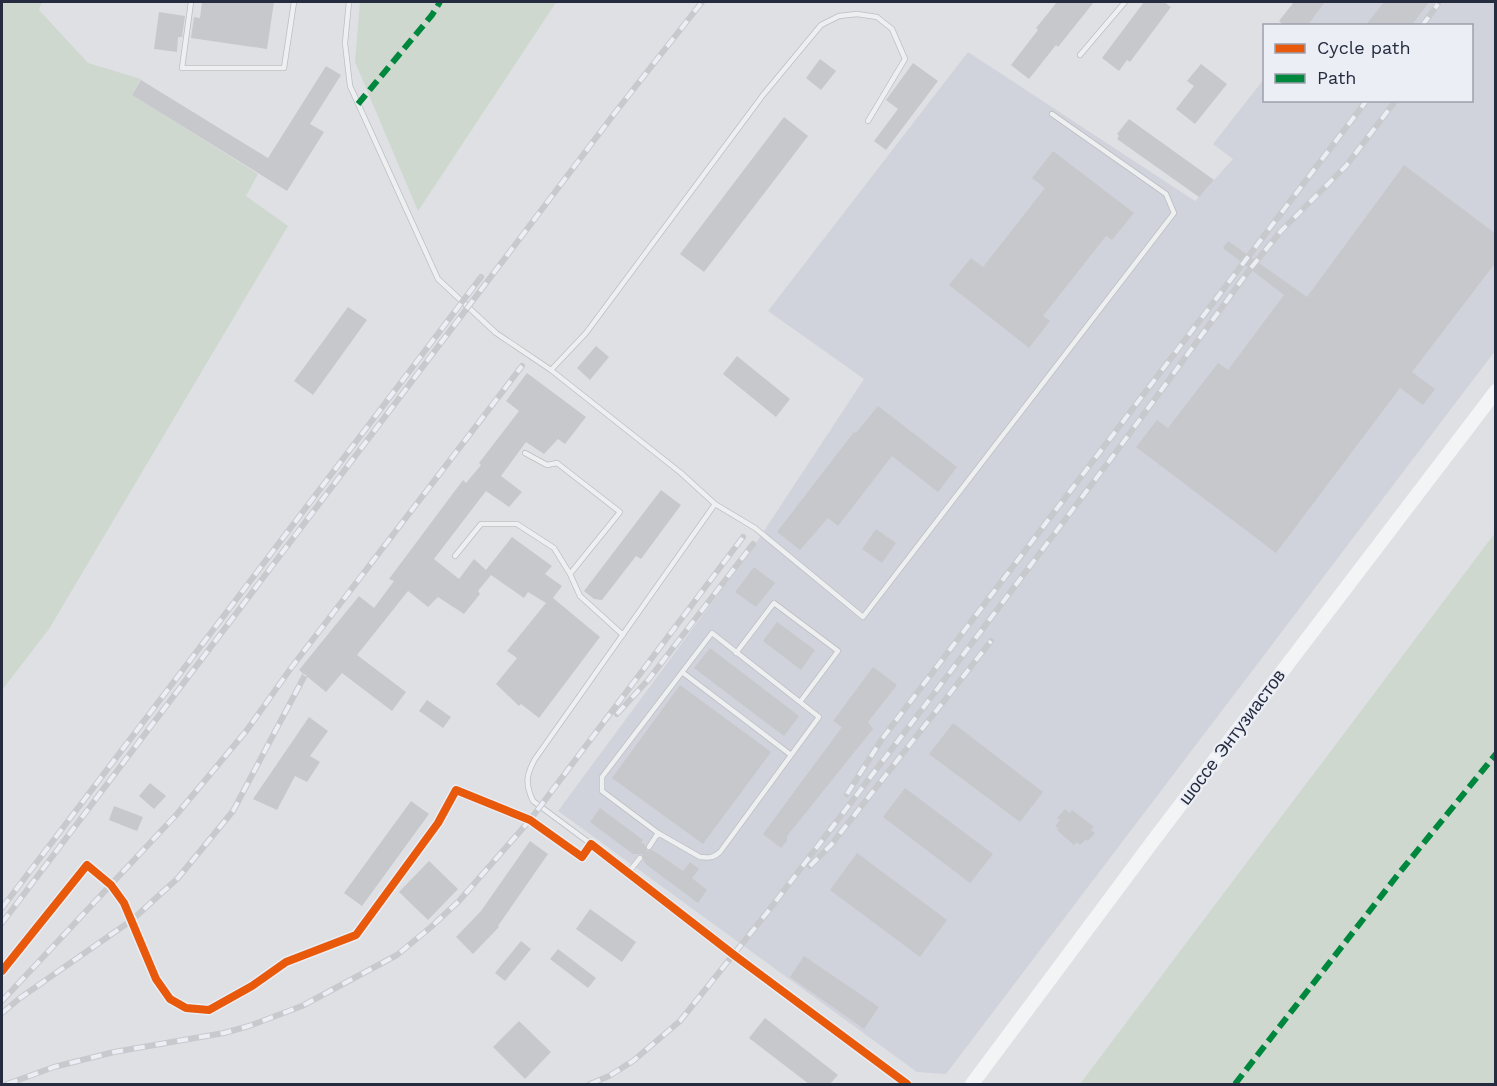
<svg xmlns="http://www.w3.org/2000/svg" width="1497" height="1086" font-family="'Work Sans',sans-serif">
<rect width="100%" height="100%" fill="#dfe0e4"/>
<path fill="#d0d3db" d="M1325 2H1495V351L946 1074 917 1072 558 811 756 543 864 379 768 311 968 52 1195 201 1233 159 1213 144 1264 79V100H1472V26L1307 25Z"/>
<path fill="#ced8ce" d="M2 2H42L39 10 88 63 141 79 132 95 258 174 246 196 288 226 49 629 2 690Z
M360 2H561L555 4 418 211 355 62Z
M1495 533V1084H1080Z"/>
<path fill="#c7c8cc" d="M202 2H274L267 49 191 38 194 17 200 18Z
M1057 2H1094L1058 47 1056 45 1029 79 1011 65 1038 30 1036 28Z
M1144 2H1164L1171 7 1130 62 1127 60 1119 71 1102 58Z
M1294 2H1325L1307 26H1285L1279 21Z
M1384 2H1429L1411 26H1365Z
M159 12 185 16 182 37H178L177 52 154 49Z
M820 59 836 71 821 90 806 78Z
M913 63 938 81 886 150 874 141 898 109 886 100Z
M1201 64 1227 84 1195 124 1176 109 1194 86 1187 81Z
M326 66 341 75 310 124 324 132 287 191 132 95 141 80 268 158Z
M784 117 808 136 704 272 680 254Z
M1129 119 1214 180 1199 197 1117 139 1119 136 1117 134Z
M1053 151 1134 213 1112 240 1106 236 1043 316 1050 321 1029 348 949 285 971 258 983 267 1045 188 1032 178Z
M1404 165 1496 234V262L1412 372 1435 389 1423 405 1400 388 1276 553 1136 447 1157 420 1168 428 1218 363 1228 370 1284 295 1223 248 1228 241 1307 297Z
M348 307 367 320 313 395 294 381Z
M596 346 609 357 590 380 577 368Z
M737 356 790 399 776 417 723 374Z
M527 373 586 417 565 444 558 439 544 454 526 442 501 476 522 492 509 507 486 491 434 559 459 579 474 559 486 570 512 537 552 566 545 574 562 586 553 598 600 637 539 718 521 704 519 706 496 684 517 658 507 651 546 603 528 592 524 598 491 575 478 591 480 594 464 614 438 597 428 607 408 591 357 655 406 692 392 711 342 673 326 692 299 670 359 596 374 608 394 581 389 579 463 480 466 483 481 465 479 463 519 411 506 401Z
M878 406 957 467 938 492 892 456 838 526 828 518 800 550 777 532 854 432 856 433Z
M661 490 681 505 641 559 636 556 602 600 594 599 584 591Z
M876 529 896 543 882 563 862 549Z
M754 567 775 583 756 607 735 592Z
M777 622 815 650 801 670 763 641Z
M710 648 799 716 784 736 694 668Z
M873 667 897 685 868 722 873 729 787 836V841L781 848 763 834 842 727 833 721Z
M680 685 771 752 703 844 612 778Z
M427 700 451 717 443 728 419 711Z
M309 717 328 731 310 756 320 762 307 782 295 776 277 810 253 799Z
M953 723 1043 792 1020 822 929 754Z
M150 783 166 796 154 809 139 796Z
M905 788 993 854 970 883 883 817Z
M411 801 429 814 362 906 344 893Z
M114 806 143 817 137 831 109 820Z
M600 808 643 840 641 842 645 845 647 851 652 850 657 853 683 871 690 862 699 869 692 878 707 890 698 903 648 866 644 861 642 854H633L590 822Z
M1065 809 1070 813 1072 810 1094 827 1091 830 1095 833 1088 841 1086 839 1080 845 1077 842 1074 845 1057 830 1058 828 1055 826 1060 820 1057 818Z
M530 841 548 854 498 926 499 927 473 954 456 937 481 911Z
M857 853 947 920 920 957 830 890Z
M429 861 458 889 428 920 399 892Z
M590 909 636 942 622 962 576 929Z
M521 941 531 949 505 981 495 973Z
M558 949 596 978 588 988 550 959Z
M804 956 879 1007 864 1029 790 977Z
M765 1018 838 1075 830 1084H809L749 1038Z
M519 1021 551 1052 525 1079 493 1047Z"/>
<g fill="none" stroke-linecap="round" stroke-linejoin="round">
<g stroke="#bdbec2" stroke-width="6">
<path id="lane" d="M191 2 182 68H284L294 2
M349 2 345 43 350 86 438 279 496 333 551 370 681 473 715 504 535 759C526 775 525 784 533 801L591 844
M1080 55 1125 2
M551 370 586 333 763 95 821 25 839 16 857 14 877 17 892 29 905 59 868 121
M525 453 547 465 557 463 620 512 570 574 580 596 623 635
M715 504 755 528 863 617 1174 213 1166 194 1052 114
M455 556 481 524H517L554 548 570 574
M712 633 819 717 720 852C713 858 709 858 700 857L658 833 602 791V777Z
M736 653 774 603 838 651 800 702
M682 672 791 755
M649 847 658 833
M628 873 640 858"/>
</g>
<g stroke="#bdbec2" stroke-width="10">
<path id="street" d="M2 971 87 865 111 885 124 903 156 979 170 999 186 1008 209 1010 252 986 286 962 356 935 438 823 456 790 530 820 582 857 591 844 734 955 907 1084"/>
</g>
<use href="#lane" stroke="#eeeff1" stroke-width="4.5"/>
<use href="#street" stroke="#eeeff1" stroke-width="9"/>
<path stroke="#f3f4f5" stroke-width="14" d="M972 1084 1156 837 1496 391"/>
<g stroke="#c7c9cc" stroke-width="6">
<path id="rail" d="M1422 26 1438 4
M617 714 649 679 753 544
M847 794 882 739 1367 100
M810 866 831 845 991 641
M2 908 481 277
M2 923 614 114 702 2
M2 1001 177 814 247 730 291 668 522 366
M2 1013 20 998 132 920 178 878 233 811 305 675
M7 1084 54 1067 114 1052 224 1033 249 1026 302 1006 397 955 431 927 459 901 530 820 743 537
M590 1084 609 1076 633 1061 680 1021 766 914 923 708 1119 448 1250 269 1281 231 1346 166 1396 100"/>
</g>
<use href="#rail" stroke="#ebeef5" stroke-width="4" stroke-dasharray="11" stroke-linecap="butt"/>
<path stroke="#00873e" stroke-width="6" stroke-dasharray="12 6" stroke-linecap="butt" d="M358 104 432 15 440 2
M1235 1084 1396 877 1496 754"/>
<g stroke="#ebeef5" stroke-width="11">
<path id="cycleway" d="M2 971 87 865 111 885 124 903 156 979 170 999 186 1008 209 1010 252 986 286 962 356 935 438 823 456 790 530 820 582 857 591 844 734 955 907 1084"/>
</g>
<use href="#cycleway" stroke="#e8590c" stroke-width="8"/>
</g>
<g text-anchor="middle" stroke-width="4.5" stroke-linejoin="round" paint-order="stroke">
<g font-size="18" fill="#252c3f" stroke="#ebeef5">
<text transform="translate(1232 737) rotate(-53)" y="6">шоссе Энтузиастов</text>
</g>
</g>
<rect width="1497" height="1086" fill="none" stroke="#252c3f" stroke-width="6"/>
<rect x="1263" y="24" width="210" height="78" fill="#ebeef5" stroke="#9ca0ac" stroke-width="1.5"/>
<rect x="1275" y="44" width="30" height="9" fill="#e8590c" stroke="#9ca0ac" stroke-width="1.5"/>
<text x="1317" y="54" font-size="18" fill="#252c3f">Cycle path</text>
<rect x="1275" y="74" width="30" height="9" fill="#00873e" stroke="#9ca0ac" stroke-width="1.5"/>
<text x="1317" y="84" font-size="18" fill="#252c3f">Path</text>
</svg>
